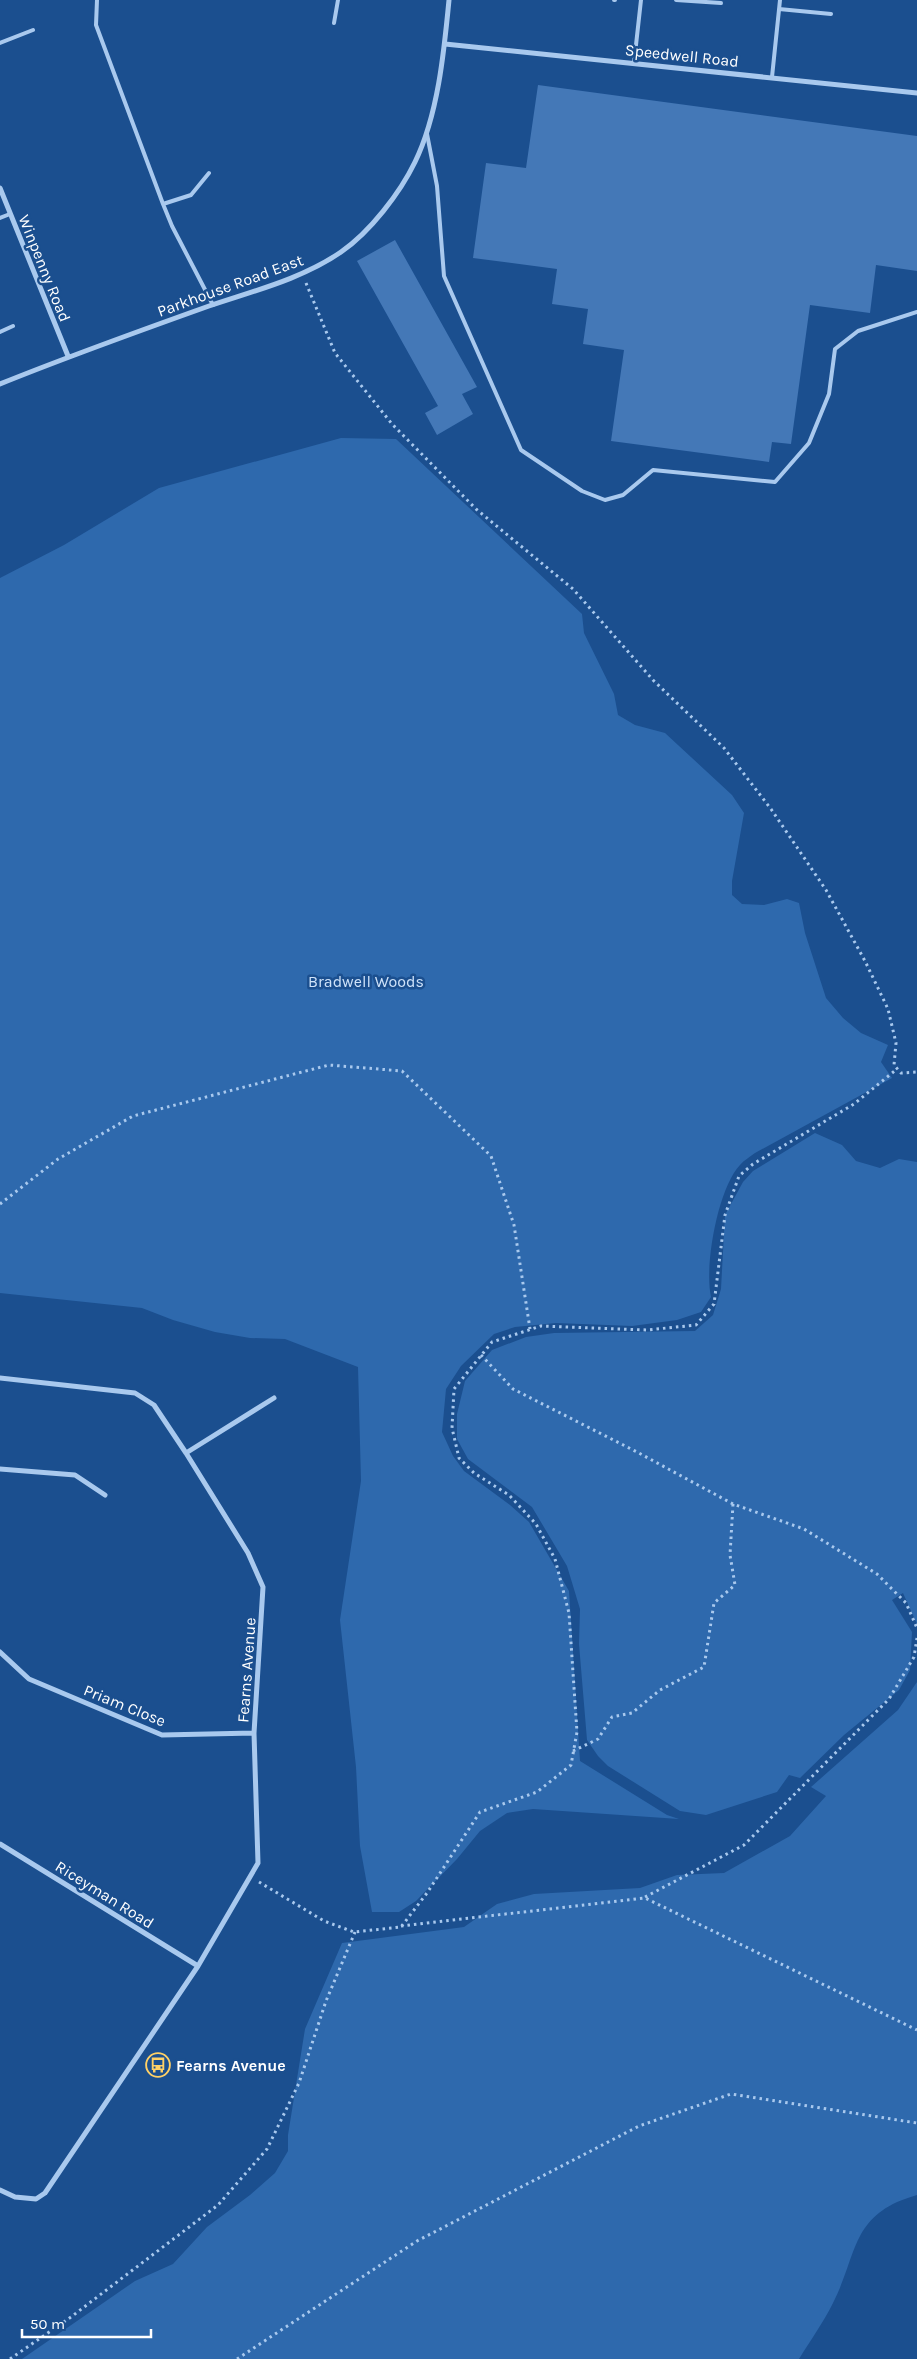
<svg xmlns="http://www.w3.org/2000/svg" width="917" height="2359" font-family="Karla,sans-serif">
<rect width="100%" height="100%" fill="#1b4f8f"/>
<path fill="#2e69ad" d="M341 438 396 439 582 614 584 633 614 694 618 715 635 725 665 733 732 795 744 813 732 881V895L742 904 764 905 787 899 799 903 805 933 826 998 843 1018 861 1033 888 1045 881 1062 892 1078 755 1153C750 1157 744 1160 740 1165 718 1188 704 1266 711 1297L701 1312 677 1320 632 1326 556 1323 515 1327 494 1334 461 1366 446 1389 442 1432 453 1456 464 1471 510 1505 529 1522 569 1591 580 1761 667 1815 679 1819 533 1809 507 1813 480 1831 457 1859 416 1901 399 1912H372L360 1846 356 1767 340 1620 361 1481 358 1367 285 1339 250 1338 215 1332 173 1320 142 1308 0 1293V578L64 545 159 488Z
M815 1133 842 1145 856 1161 880 1168 899 1159 917 1162V1624L903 1593 892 1600 912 1632 910 1670 899 1690 844 1735 800 1778 789 1775 777 1792 706 1815 680 1811 608 1766 598 1756 587 1740 579 1644 580 1609 567 1566 532 1507 468 1459 457 1439V1414L465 1381 492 1350 526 1337 554 1333 695 1331 713 1315 721 1289 725 1215 743 1182 753 1171Z
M917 1682V2195C850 2214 859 2252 833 2303 823 2323 810 2341 799 2359H22L135 2281 173 2264 207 2227 250 2195 275 2173 288 2151V2135L305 2029 342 1943 464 1927 497 1904 534 1894 640 1888 677 1875 724 1873 790 1836 826 1796 811 1787 898 1710Z"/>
<path fill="#4478b7" d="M538 85 917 136V271L876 265 870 313 810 305 791 444 772 442 769 462 611 441 624 350 583 344 588 309 552 304 557 269 473 258 486 163 526 168Z
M395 240 477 387 462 394 473 414 437 435 425 413 438 406 357 261Z"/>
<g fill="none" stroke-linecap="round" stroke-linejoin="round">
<path stroke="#a9c9ee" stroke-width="3" stroke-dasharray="2.5 4" stroke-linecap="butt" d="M306 283 335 353 392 424 476 509 573 589 653 680 724 748 771 809 826 890 865 961 888 1009 896 1043 894 1065 901 1073 917 1072
M0 1204 58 1159 133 1116 329 1065 402 1071 491 1156 514 1225 530 1329
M481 1355 513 1389 637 1452 733 1504 804 1529 877 1574 906 1603 917 1628
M573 1751 598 1739 612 1717 632 1713 660 1690 704 1667 714 1603 735 1585 730 1555 733 1504
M259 1882 324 1921 354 1932 401 1927 427 1893 480 1812 537 1792 571 1765 577 1732 569 1613 555 1559 536 1524 509 1495 474 1473 459 1458 452 1428 454 1389 492 1342 541 1326 647 1330 696 1325 714 1304 725 1215 739 1176 753 1164 854 1104 897 1069
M645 1897 744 1845 889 1699 914 1657 917 1638
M401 1926 645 1898 917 2030
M10 2359 71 2317 218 2205 267 2149 299 2083 326 2001 355 1932
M237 2359 417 2241 639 2126 731 2094 917 2123"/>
<path stroke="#a9c9ee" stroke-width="4" d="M97 0 96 25 163 204 172 226 213 305
M614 0H615
M676 0 721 3
M779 9 831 14
M334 23 338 0
M0 43 33 30
M634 63 641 0
M772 77 780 0
M427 134 437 186 444 276 521 450 582 491 605 500 623 495 653 470 775 482 809 443 829 394 835 349 858 331 917 312
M163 204 191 195 209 173
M0 218 10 214
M0 332 13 326"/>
<path stroke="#a9c9ee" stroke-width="5" d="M445 44 917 93
M0 188 68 356
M0 384C69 356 139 331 209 306 253 291 302 279 341 252 370 232 400 193 415 162 438 115 444 52 449 0
M0 1378 135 1393 154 1405 186 1453 248 1553 263 1587 254 1733 258 1863 198 1966 45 2193 36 2199 15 2197 0 2190
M186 1453 274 1398
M0 1469 75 1475 105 1495
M0 1652 29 1679 162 1735 254 1733
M0 1844 198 1966"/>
</g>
<defs>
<g id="bus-ring" transform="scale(1.25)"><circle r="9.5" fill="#1b4f8f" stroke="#ffd166" stroke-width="1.5"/><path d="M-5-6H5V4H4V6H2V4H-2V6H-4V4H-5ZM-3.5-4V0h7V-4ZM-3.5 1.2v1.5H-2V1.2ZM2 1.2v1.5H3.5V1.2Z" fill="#ffd166"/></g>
</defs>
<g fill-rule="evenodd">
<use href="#bus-ring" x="158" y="2065"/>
</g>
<g text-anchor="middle" stroke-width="5" stroke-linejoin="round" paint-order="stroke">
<g font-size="16" fill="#fff" stroke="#1b4f8f">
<text transform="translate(682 55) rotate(6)" y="6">Speedwell Road</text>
<text transform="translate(45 268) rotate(68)" y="6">Winpenny Road</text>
<text transform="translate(230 285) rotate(-20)" y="6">Parkhouse Road East</text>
<text transform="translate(246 1670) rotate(-86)" y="6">Fearns Avenue</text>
<text transform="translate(125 1705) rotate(22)" y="6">Priam Close</text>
<text transform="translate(105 1894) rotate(32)" y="6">Riceyman Road</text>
</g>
<g font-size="16" fill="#cfe3fa" stroke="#1b4f8f">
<text x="366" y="987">Bradwell Woods</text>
</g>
<g font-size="16" font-weight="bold" fill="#fff" stroke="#1b4f8f" text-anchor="start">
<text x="176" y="2071">Fearns Avenue</text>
</g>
</g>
<path d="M22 2329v8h129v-8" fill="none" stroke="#ffffff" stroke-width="2.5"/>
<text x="30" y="2329" font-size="15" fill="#ffffff" stroke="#1b4f8f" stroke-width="4" paint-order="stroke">50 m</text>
</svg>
